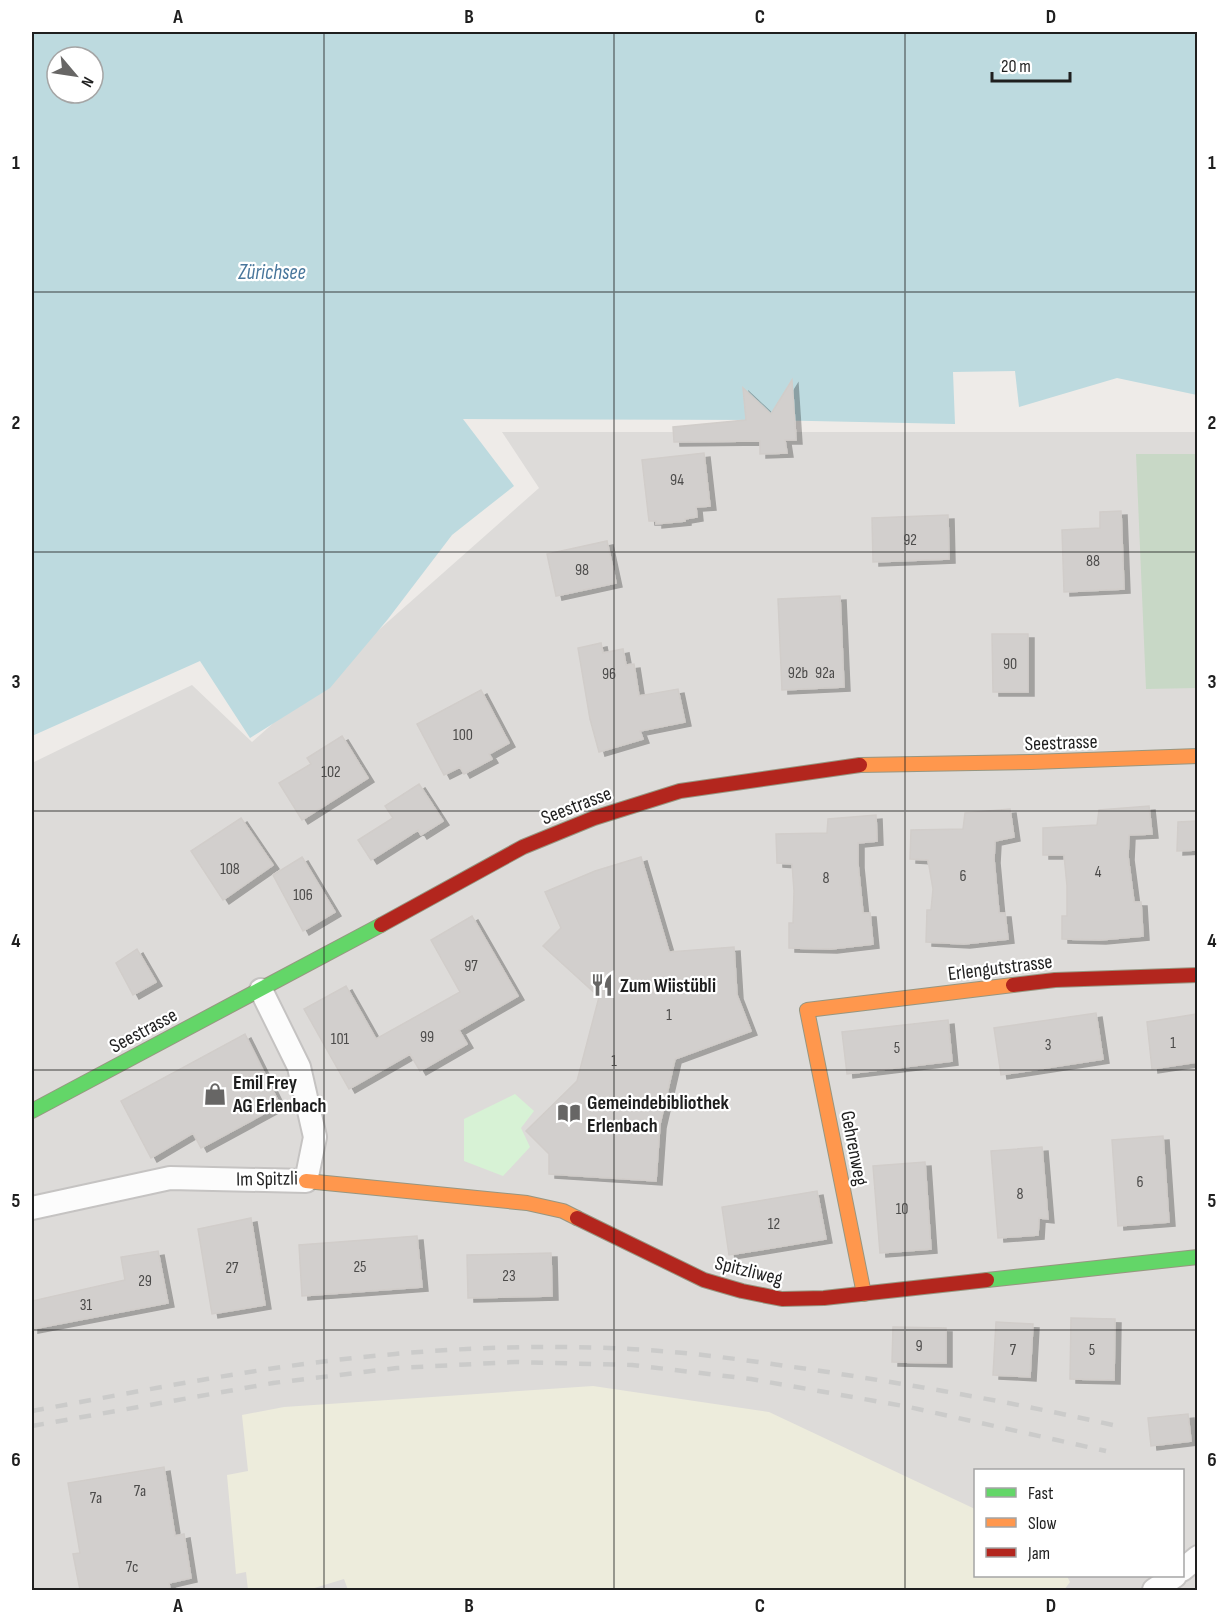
<svg xmlns="http://www.w3.org/2000/svg" width="1229" height="1622" font-family="'Sofia Sans Condensed',sans-serif">
<defs>
<filter id="shadow"><feDropShadow dx="6" dy="4" stdDeviation="0" flood-color="#0004"/></filter>
</defs>
<rect width="100%" height="100%" fill="#eeebe8"/>
<path fill="#dddbd9" fill-rule="evenodd" d="M502 432H1197V1590H32V763L192 685 252 742 539 488ZM976 1470H1182V1576H976Z"/>
<path fill="#edecdc" d="M593 1386 769 1412 975 1509 976 1576H1067L1070 1582 1064 1590H348L344 1579 308 1590H248L246 1572 236 1574 227 1475 248 1471 242 1415 284 1407Z"/>
<path fill="#c8d8c6" d="M1136 454H1197V688L1146 689Z"/>
<path fill="#d7f2d5" d="M515 1094 534 1111 521 1128 530 1147 503 1176 464 1161V1119Z"/>
<path fill="#bddadf" fill-rule="evenodd" d="M32 32H1197V395L1117 378 1019 407 1015 371 953 372 955 424 764 420 463 419 514 486 452 535 388 619 330 688 250 738 200 661 32 736ZM57 57H93V93H57Z"/>
<path fill="#d2cfcd" stroke="#d1cdca" stroke-width="1.5" filter="url(#shadow)" d="M792 380 796 440H785L787 453 760 454V441L674 442 673 427 746 420 743 388 771 414Z
M704 453 710 506 696 507 697 517 685 519V521L656 524V521H649L642 460Z
M1121 511 1124 589 1064 592 1062 530 1100 528V512Z
M948 515 949 559 873 562 872 518Z
M607 541 616 583 556 596 547 554Z
M840 596 844 687 782 690 778 599Z
M992 634H1028V692H993Z
M601 643 603 653 623 649 626 665 634 664 639 696 678 689 685 722 640 731 643 739 599 752 590 719 578 648Z
M481 690 509 743 489 754 492 759 464 774 460 767 444 775 417 724Z
M342 736 368 778 302 820 279 783 311 764 307 758Z
M419 784 443 821 421 835 418 830 371 860 358 840 393 818 385 806Z
M1149 806 1152 834 1129 835 1128 856 1134 902H1141L1143 936 1100 940 1062 939V916H1067V886L1064 855H1043V828L1097 825 1099 810Z
M1010 809 1014 837 995 841 994 859 999 913H1005L1008 939 964 944 926 942 927 910H931L933 889 928 860 910 859 911 830 963 829 965 813Z
M876 815 877 841 858 843V864L863 913H870L873 944 831 949 789 948V923H793L794 891 792 864 777 863 776 834 827 833 828 819Z
M241 818 273 865 223 900 191 851Z
M1197 821V850L1177 851 1178 822Z
M302 857 335 912 303 931 273 875Z
M641 857 669 952 734 947 737 995 751 1031 675 1059 660 1124 656 1181 549 1174V1154L526 1131 577 1081 599 997 543 946 561 928 545 892 595 871Z
M472 916 518 996 459 1030 467 1044 420 1071 410 1054 349 1089 304 1009 346 986 376 1039 460 992 431 940Z
M137 949 156 982 133 995 116 963Z
M1096 1013 1103 1059 1001 1075 994 1028Z
M1197 1014V1062L1152 1069 1147 1022Z
M948 1020 952 1061 847 1074 842 1032Z
M245 1034 280 1105 201 1148 193 1133 151 1158 121 1101Z
M1163 1136 1169 1222 1118 1226 1112 1140Z
M1042 1147 1048 1219 1039 1218 1038 1235 998 1238 991 1151Z
M925 1162 931 1249 880 1253 873 1166Z
M817 1191 826 1239 729 1255 722 1207Z
M251 1218 265 1305 212 1314 198 1229Z
M417 1236 422 1287 302 1296 299 1245Z
M158 1251 168 1303 32 1329V1301L125 1280 121 1257Z
M551 1253 552 1296 468 1298 467 1255Z
M1071 1318 1115 1319 1114 1380 1070 1379Z
M996 1322 1033 1324 1030 1377 993 1375Z
M893 1327 946 1328V1363L892 1362Z
M1188 1414 1191 1441 1151 1446 1148 1418Z
M164 1467 175 1536 184 1534 191 1578 169 1583 170 1590H80L73 1554 80 1553 68 1483Z"/>
<g fill="none" stroke-linecap="round" stroke-linejoin="round">
<g stroke="#c5c3c2" stroke-width="26">
<path id="street" d="M32 1208 170 1178 306 1181 315 1137 299 1067 261 990
M1182 1570 1198 1557
M1154 1590 1175 1576"/>
</g>
<g stroke="#979680" stroke-width="16">
<path id="fast" d="M32 1111 381 925
M987 1280 1198 1257"/>
</g>
<g stroke="#979680" stroke-width="16">
<path id="slow" d="M860 765 1031 762 1198 756
M306 1181 527 1203 563 1211 577 1218
M864 1294 807 1010 1013 985"/>
</g>
<g stroke="#979680" stroke-width="16">
<path id="jam" d="M381 925 523 847 594 818 680 791 860 765
M1013 985 1055 980 1198 975
M577 1218 704 1280 742 1291 782 1299 824 1298 987 1280"/>
</g>
<use href="#street" stroke="#fcfcfc" stroke-width="22"/>
<use href="#fast" stroke="#63d668" stroke-width="14"/>
<use href="#slow" stroke="#ff974d" stroke-width="14"/>
<use href="#jam" stroke="#b3261e" stroke-width="14"/>
<path stroke="#cbcbca" stroke-width="4.5" stroke-dasharray="12 12" stroke-linecap="butt" d="M32 1411C152 1389 273 1364 395 1354 472 1347 552 1345 630 1349 694 1352 758 1362 821 1371 919 1386 1016 1403 1113 1425
M32 1426 273 1383 397 1368 515 1362 632 1365 751 1379 909 1407 1106 1451"/>
</g>
<path fill="none" stroke="#1f1f1f" stroke-width="1.5" stroke-opacity="0.55" d="M324 32V1590M614 32V1590M905 32V1590M32 292H1198M32 552H1198M32 811H1198M32 1070H1198M32 1330H1198"/>
<defs>
<g id="restaurant-bare" transform="scale(1.8)"><path d="M-5-6h1v4h1v-4h1v4h1v-4h1v5L-1.5 .5V6h-2V.5L-5-1ZM5-6V6H3V1.5H1.5Q1.5-4 5-6Z" fill="#676665" stroke="#fff" stroke-width="2.5" paint-order="stroke"/></g>
<g id="shop-bare" transform="scale(1.8)"><path d="M-5-2.5h2.3a2.7 3.5 0 0 1 5.4 0H5L5.5 6h-11ZM-1.5-2.5h3a1.5 2.3 0 0 0-3 0Z" fill="#676665" stroke="#fff" stroke-width="2.5" paint-order="stroke"/></g>
<g id="library-bare" transform="scale(1.8)"><path d="M-6-4Q-3-5.5-.7-3.5V5Q-3 3-6 4ZM6-4Q3-5.5 .7-3.5V5Q3 3 6 4Z" fill="#676665" stroke="#fff" stroke-width="2.5" paint-order="stroke"/></g>
</defs>
<g fill-rule="evenodd">
<use href="#restaurant-bare" x="602" y="985"/>
<use href="#shop-bare" x="215" y="1094"/>
<use href="#library-bare" x="569" y="1113"/>
</g>
<g text-anchor="middle" stroke-width="4.5" stroke-linejoin="round" paint-order="stroke">
<g font-size="16" fill="#4c4b4a">
<text x="677" y="485">94</text>
<text x="910" y="545">92</text>
<text x="1093" y="566">88</text>
<text x="582" y="575">98</text>
<text x="1010" y="669">90</text>
<text x="798" y="678">92b</text>
<text x="825" y="678">92a</text>
<text x="609" y="679">96</text>
<text x="463" y="740">100</text>
<text x="331" y="777">102</text>
<text x="230" y="874">108</text>
<text x="1098" y="877">4</text>
<text x="963" y="881">6</text>
<text x="826" y="883">8</text>
<text x="303" y="900">106</text>
<text x="471" y="971">97</text>
<text x="669" y="1020">1</text>
<text x="427" y="1042">99</text>
<text x="340" y="1044">101</text>
<text x="1173" y="1048">1</text>
<text x="1048" y="1050">3</text>
<text x="897" y="1053">5</text>
<text x="614" y="1066">1</text>
<text x="1140" y="1187">6</text>
<text x="1020" y="1199">8</text>
<text x="902" y="1214">10</text>
<text x="774" y="1229">12</text>
<text x="360" y="1272">25</text>
<text x="232" y="1273">27</text>
<text x="509" y="1281">23</text>
<text x="145" y="1286">29</text>
<text x="86" y="1310">31</text>
<text x="919" y="1351">9</text>
<text x="1013" y="1355">7</text>
<text x="1092" y="1355">5</text>
<text x="140" y="1496">7a</text>
<text x="96" y="1503">7a</text>
<text x="132" y="1572">7c</text>
</g>
<g font-size="20" fill="#1f1f1f" stroke="#fff">
<text transform="translate(1061 742) rotate(-2)" y="7">Seestrasse</text>
<text transform="translate(576 805) rotate(-21)" y="7">Seestrasse</text>
<text transform="translate(1000 967) rotate(-7)" y="7">Erlengutstrasse</text>
<text transform="translate(143 1030) rotate(-28)" y="7">Seestrasse</text>
<text transform="translate(855 1148) rotate(79)" y="7">Gehrenweg</text>
<text transform="translate(267 1178) rotate(-1)" y="7">Im Spitzli</text>
<text transform="translate(749 1270) rotate(14)" y="7">Spitzliweg</text>
</g>
<g font-size="20" font-weight="bold" fill="#1f1f1f" stroke="#fff" text-anchor="start">
<text x="620" y="992">Zum Wiistübli</text>
<text x="233" y="1089">Emil Frey<tspan x="233" dy="23">AG Erlenbach</tspan></text>
<text x="587" y="1109">Gemeindebibliothek<tspan x="587" dy="23">Erlenbach</tspan></text>
</g>
<g font-size="21" font-style="italic" fill="#49779c" stroke="#fff">
<text x="272" y="279">Zürichsee</text>
</g>
</g>
<rect width="1229" height="1622" fill="none" stroke="#ffffff" stroke-width="66"/>
<rect x="974" y="1469" width="210" height="108" fill="#ffffff" stroke="#a5a5a5" stroke-width="1.5"/>
<rect x="986" y="1488" width="30" height="9" fill="#63d668" stroke="#a5a5a5" stroke-width="1.5"/>
<text x="1028" y="1499" font-size="18" fill="#1f1f1f">Fast</text>
<rect x="986" y="1518" width="30" height="9" fill="#ff974d" stroke="#a5a5a5" stroke-width="1.5"/>
<text x="1028" y="1529" font-size="18" fill="#1f1f1f">Slow</text>
<rect x="986" y="1548" width="30" height="9" fill="#b3261e" stroke="#a5a5a5" stroke-width="1.5"/>
<text x="1028" y="1559" font-size="18" fill="#1f1f1f">Jam</text>
<g transform="translate(75 75) rotate(119)"><circle r="28" fill="#ffffff" stroke="#a5a5a5" stroke-width="1.5"/>
<path d="M0-4.5L10 22L0 15L-10 22Z" fill="#676665"/>
<text y="-9" font-size="16" font-weight="bold" text-anchor="middle" fill="#1f1f1f">N</text>
</g>
<path d="M992 72v9h78v-9" fill="none" stroke="#1f1f1f" stroke-width="3"/>
<text x="1001" y="72" font-size="18" fill="#1f1f1f" stroke="#ffffff" stroke-width="4.5" paint-order="stroke">20 m</text>
<rect x="33" y="33" width="1163" height="1556" fill="none" stroke="#1f1f1f" stroke-width="2"/>
<g font-size="20" text-anchor="middle" font-weight="bold" fill="#1f1f1f">
<text x="178" y="23">A</text>
<text x="469" y="23">B</text>
<text x="760" y="23">C</text>
<text x="1051" y="23">D</text>
<text x="16" y="169">1</text>
<text x="1212" y="169">1</text>
<text x="16" y="429">2</text>
<text x="1212" y="429">2</text>
<text x="16" y="688">3</text>
<text x="1212" y="688">3</text>
<text x="16" y="947">4</text>
<text x="1212" y="947">4</text>
<text x="16" y="1207">5</text>
<text x="1212" y="1207">5</text>
<text x="16" y="1466">6</text>
<text x="1212" y="1466">6</text>
<text x="178" y="1612">A</text>
<text x="469" y="1612">B</text>
<text x="760" y="1612">C</text>
<text x="1051" y="1612">D</text>
</g>
</svg>
